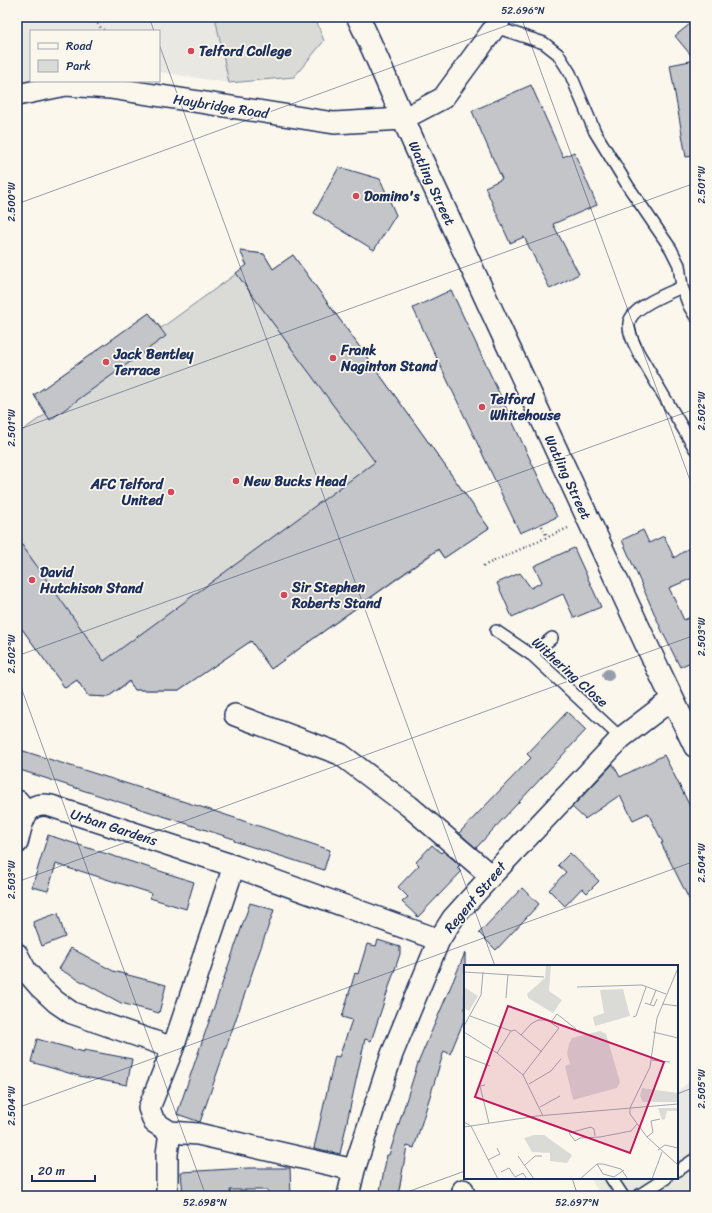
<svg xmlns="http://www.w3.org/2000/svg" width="712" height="1213" font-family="Sriracha,sans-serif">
<rect width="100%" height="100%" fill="#fbf7ec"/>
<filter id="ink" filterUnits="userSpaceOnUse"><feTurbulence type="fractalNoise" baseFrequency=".025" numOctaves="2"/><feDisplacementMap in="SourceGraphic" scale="8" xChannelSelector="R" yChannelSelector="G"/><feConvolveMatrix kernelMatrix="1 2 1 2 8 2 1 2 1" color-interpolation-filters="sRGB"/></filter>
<g filter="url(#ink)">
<path fill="#eae8e2" d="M17 17H215L229 83 159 72V31H31V81H32L17 85Z
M695 1078V1196H601L590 1178H677V1091Z"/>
<path fill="#dadad7" stroke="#7a849a" d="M215 17H315L324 41 294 77 229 83Z
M248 252 264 254 273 269 293 255 419 429 489 528 444 558 438 550 271 669 251 641 179 690H135L129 682 108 697 88 696 77 680 65 688 17 622V434L46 414 34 395 149 313 161 328 247 266 244 260Z"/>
<path fill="#c3c5c9" stroke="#1b2f5e" d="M695 20V60L675 36Z
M695 60V156L686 157 670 65Z
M531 85 563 157 574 152 597 205 553 224 579 274 550 289 524 237 510 243 485 187 502 179 472 111Z
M339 167 380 179 396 215 374 250 314 213Z
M240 251 264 254 273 269 293 255 419 429 489 528 444 558 438 549 271 669 251 641 179 690H135L129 681 108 697 88 696 77 680 65 688 17 622V538L104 661 375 462 236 273 247 265Z
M451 290 557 517 520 533 413 308Z
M149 313 166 336 50 420 34 395Z
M643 530 649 543 664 536 674 558 695 544V577L669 588 684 620 695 615V660L680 667 662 631 622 540Z
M574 548 601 607 574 618 563 594 512 617 497 583 520 573 531 588 542 582 534 566Z
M567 712 586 730 476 848 459 833 531 758 527 754Z
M17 749 220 813 330 850 324 870 234 841V839L17 769Z
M664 755 695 816V911L661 843H663L648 813 633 820 620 795 585 819 572 807 613 764 620 777Z
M48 835 194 882 186 909 150 898 151 893 77 870V871L56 864 48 891 32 887Z
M432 845 441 853 443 851 460 865 457 868 461 872 418 917 402 902 408 897 398 887 419 865 416 862Z
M570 853 599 881 587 893 582 888 565 906 549 890 566 872 558 865Z
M522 888 539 904 496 950 479 933Z
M250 903 274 910 200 1122 177 1114Z
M58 913 65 937 42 946 33 922Z
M378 940 400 947V954L371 1041 365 1039 340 1154 314 1148 335 1056 339 1057 352 1020 342 1017 355 973 358 974 367 944 376 946Z
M71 948 113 971 166 985 159 1013 121 1003 59 969Z
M465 953V1018L450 1054 444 1051 414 1148 407 1146 398 1196H379L387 1155H389L418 1063Z
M37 1039 84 1052V1050L132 1059 127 1085 79 1076 31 1062Z
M248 1168H290L291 1196H268L267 1190H230L231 1196H183L181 1172Z"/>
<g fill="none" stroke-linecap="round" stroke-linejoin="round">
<g stroke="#1b2f5e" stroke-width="14">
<path id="lane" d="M495 27 544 43 558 54 570 73 595 132 628 186 671 249 679 265 682 287 689 306 695 316
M682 287C669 293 631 307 629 323 628 333 634 343 638 352L695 449
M496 631 533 656 621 738
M533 656 537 650 552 638
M17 796 21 797 31 809
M677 1171 695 1159
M611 1178 623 1196
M638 1196 666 1178"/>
</g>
<g stroke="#1b2f5e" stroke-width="24">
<path id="street" d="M17 95 66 85 110 88 334 123 403 119 443 98 495 27 501 17
M235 715 340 754 409 806 491 876
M17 843C22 824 24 800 51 806L234 866 439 940
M17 954 26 971 40 987 56 1002 72 1013 173 1048
M170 1132 198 1134 354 1170
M167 1196V1154L170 1132 154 1122 149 1108 173 1048 234 866
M348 1196 354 1170 392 1054 439 940 453 918 491 876 621 738 672 699
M463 1196V1190"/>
</g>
<g stroke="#1b2f5e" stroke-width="25">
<path id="secondary" d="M358 17C382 67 402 119 426 169L649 650 695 746"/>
</g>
<path stroke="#1b2f5e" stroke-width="2.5" stroke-dasharray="1 3" stroke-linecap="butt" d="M93 17 101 28 105 31
M542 526 547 537
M483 566 568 528"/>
<use href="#lane" stroke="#fbf7ec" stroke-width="11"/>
<use href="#street" stroke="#fbf7ec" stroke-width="21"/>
<use href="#secondary" stroke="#fbf7ec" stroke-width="22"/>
</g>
<circle fill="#959cab" cx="608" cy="675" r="6"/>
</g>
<path fill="none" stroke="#1b2f5e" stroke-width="1" stroke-opacity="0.45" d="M149 17 154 31M521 17 695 494M159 44 495 966M17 204 530 17M17 430 695 183M17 656 695 409M17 676 206 1196M17 882 695 635M677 1094 695 1087M17 1108 695 861M572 1178 578 1196M396 1196 465 1171"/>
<g fill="#d1495b" stroke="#fbf7ec" stroke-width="1.5">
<circle cx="191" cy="51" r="4"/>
<circle cx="356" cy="196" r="4"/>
<circle cx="333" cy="358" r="4"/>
<circle cx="106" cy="362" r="4"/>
<circle cx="482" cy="407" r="4"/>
<circle cx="236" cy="481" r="4"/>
<circle cx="171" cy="492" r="4"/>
<circle cx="32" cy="580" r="4"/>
<circle cx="284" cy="595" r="4"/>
</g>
<g text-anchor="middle" stroke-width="3.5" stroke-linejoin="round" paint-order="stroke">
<g font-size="14" font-weight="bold" fill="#1b2f5e" stroke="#fbf7ec" text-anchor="start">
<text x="199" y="56">Telford College</text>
<text x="364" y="201">Domino's</text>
<text x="341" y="355">Frank<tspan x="341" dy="16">Naginton Stand</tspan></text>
<text x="114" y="359">Jack Bentley<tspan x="114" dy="16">Terrace</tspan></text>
<text x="490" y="404">Telford<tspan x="490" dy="16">Whitehouse</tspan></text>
<text x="244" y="486">New Bucks Head</text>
<text x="163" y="489" text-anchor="end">AFC Telford<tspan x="163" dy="16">United</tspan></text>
<text x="40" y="577">David<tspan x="40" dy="16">Hutchison Stand</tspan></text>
<text x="292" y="592">Sir Stephen<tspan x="292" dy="16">Roberts Stand</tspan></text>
</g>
<g font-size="14" fill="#1b2f5e" stroke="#fbf7ec">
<text transform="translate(221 106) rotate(9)" y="5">Haybridge Road</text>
<text transform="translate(432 183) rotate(65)" y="5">Watling Street</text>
<text transform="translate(568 477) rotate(65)" y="5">Watling Street</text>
<text transform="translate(570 672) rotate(42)" y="5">Withering Close</text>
<text transform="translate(114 827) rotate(18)" y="5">Urban Gardens</text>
<text transform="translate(475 897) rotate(-50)" y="5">Regent Street</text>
</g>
</g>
<g transform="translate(464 965)">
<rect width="214" height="214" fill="#fbf7ec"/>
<path d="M82 0H87L85 26 98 35 89 48 64 33 63 29 81 13ZM0 22 14 31 5 46 0 43ZM159 24 166 51 131 61 129 52 140 48 136 25ZM136 66 142 69 156 117 153 123 109 135 101 101 106 99 103 88 105 79 108 73ZM178 123 214 128V137H179L176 131ZM194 143H214V146H203L201 154 198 155ZM70 170H80L108 190 103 198 86 196V188L68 187 60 173Z" fill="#dadad7"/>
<path fill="none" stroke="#a1a7b3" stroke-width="1" d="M214 3 193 53 186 102 166 143V149L183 172 214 200M0 7 80 12M113 22 178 20 202 29M42 33 44 9M181 38 190 41 193 34M198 39 214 41M186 40 192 25M6 51 47 66 51 65 78 87M169 52 172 51 182 22M87 57 93 49 112 64M0 61 17 30 19 7M0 67 33 88 59 110 79 151M189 67 214 73M57 70 67 59 74 55H83L95 63 59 110M33 88 47 66M0 91 26 101M187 95 206 97M65 119 87 106 97 94M21 120 16 121 25 158M76 142 96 131M0 157 7 161 34 214M0 162 73 151 214 139M131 171 130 164 127 162 105 168 111 176 116 173 136 172 167 166 173 159M183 172 189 167 187 156 196 154M194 185 201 180 214 183M54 191 70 214M24 195 36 189 33 183M133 199 139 209 150 212 160 205M61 200 71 191H78M37 207 45 203 51 212 59 208 63 214M116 214 133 199H139L157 204 164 214M188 214 198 187"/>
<path fill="#c2185b" fill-opacity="0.15" stroke="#c2185b" stroke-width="2" d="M44 41 200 97 166 188 11 132Z"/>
<rect width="214" height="214" fill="none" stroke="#1b2f5e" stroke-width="2"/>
</g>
<rect width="712" height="1213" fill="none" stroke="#fbf7ec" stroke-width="44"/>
<rect x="30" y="30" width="130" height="52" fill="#fbf7ec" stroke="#a1a7b3"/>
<rect x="38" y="43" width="20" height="6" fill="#fbf7ec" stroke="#a1a7b3"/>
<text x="66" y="50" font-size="12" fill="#1b2f5e">Road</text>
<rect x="38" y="60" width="20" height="12" fill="#dadad7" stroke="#a1a7b3"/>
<text x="66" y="70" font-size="12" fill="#1b2f5e">Park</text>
<path d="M32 1175v6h63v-6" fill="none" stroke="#1b2f5e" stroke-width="2"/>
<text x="38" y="1175" font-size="12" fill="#1b2f5e" stroke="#fbf7ec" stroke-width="3" paint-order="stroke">20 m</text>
<rect x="22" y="22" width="668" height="1169" fill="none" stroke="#1b2f5e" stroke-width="1.5"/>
<g font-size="10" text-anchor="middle" fill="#1b2f5e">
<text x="523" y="14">52.696°N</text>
<text transform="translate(701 185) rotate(-90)" y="4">2.501°W</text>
<text transform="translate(11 202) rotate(-90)" y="4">2.500°W</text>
<text transform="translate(701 411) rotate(-90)" y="4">2.502°W</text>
<text transform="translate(11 428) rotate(-90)" y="4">2.501°W</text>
<text transform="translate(701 637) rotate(-90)" y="4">2.503°W</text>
<text transform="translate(11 654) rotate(-90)" y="4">2.502°W</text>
<text transform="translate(701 863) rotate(-90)" y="4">2.504°W</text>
<text transform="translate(11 880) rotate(-90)" y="4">2.503°W</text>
<text transform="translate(701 1089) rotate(-90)" y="4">2.505°W</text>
<text transform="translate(11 1106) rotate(-90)" y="4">2.504°W</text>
<text x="205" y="1206">52.698°N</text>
<text x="577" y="1206">52.697°N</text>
</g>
</svg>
